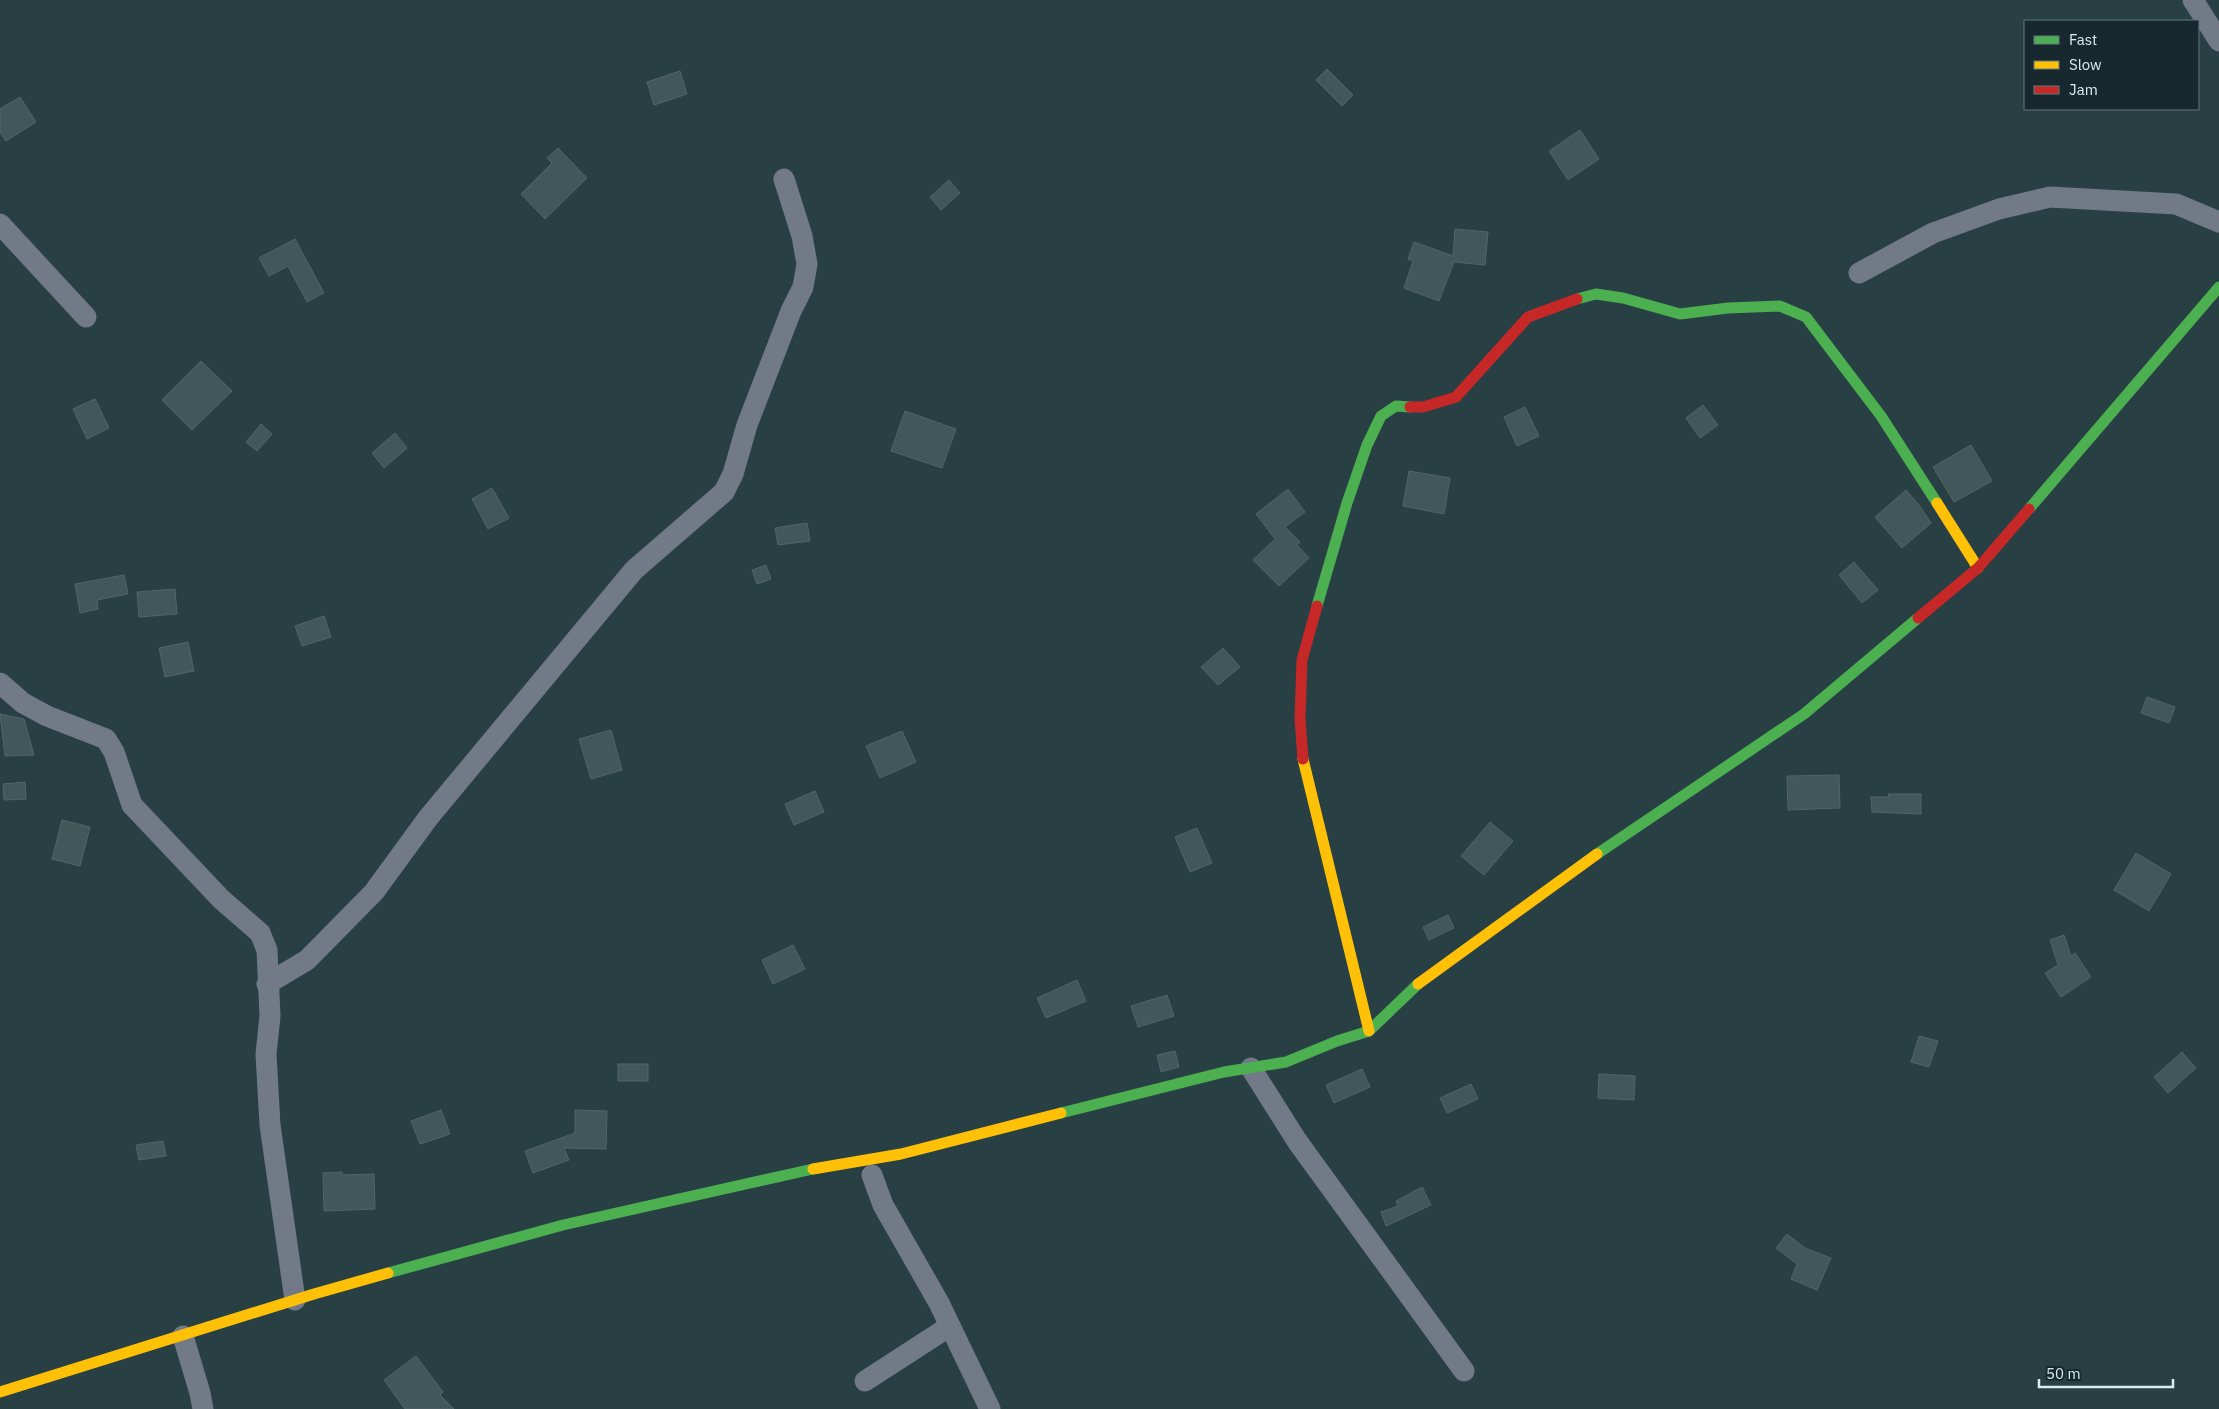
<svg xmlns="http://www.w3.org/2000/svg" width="2219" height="1409" viewBox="0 0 2219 1409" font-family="'IBM Plex Sans',sans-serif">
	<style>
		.building { fill: #425759; stroke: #526568 }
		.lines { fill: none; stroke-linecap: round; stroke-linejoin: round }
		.street { stroke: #737a87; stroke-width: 21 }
		.fast { stroke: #4caf50; stroke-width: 11 }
		.slow { stroke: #ffc107; stroke-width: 11 }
		.jam { stroke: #c62828; stroke-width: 11 }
	</style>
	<rect width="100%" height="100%" fill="#283f44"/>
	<g class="building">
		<polygon points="1327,69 1353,95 1342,106 1316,80"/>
		<polygon points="680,71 687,94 654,105 647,82"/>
		<polygon points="20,97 36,122 6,141 0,132 0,109"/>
		<polygon points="1580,130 1599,159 1568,180 1549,151"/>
		<polygon points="558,148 587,178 545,219 521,194 552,163 547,158"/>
		<polygon points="949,180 960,193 941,210 930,197"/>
		<polygon points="1455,229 1488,232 1485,265 1454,262 1439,301 1404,288 1413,261 1408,259 1414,242 1453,256"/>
		<polygon points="295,239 324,293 307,302 288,266 269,276 259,258"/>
		<polygon points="201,361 232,391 192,430 162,400"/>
		<polygon points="95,399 109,428 87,439 73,409"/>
		<polygon points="1703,405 1718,425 1700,438 1686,418"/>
		<polygon points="1525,407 1539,436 1517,446 1504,417"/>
		<polygon points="905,411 956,429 942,468 891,451"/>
		<polygon points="261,424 272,434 257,451 246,442"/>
		<polygon points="395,433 407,448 384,468 372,453"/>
		<polygon points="1971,445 1992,481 1954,502 1933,467"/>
		<polygon points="1409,471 1450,478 1444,514 1403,506"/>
		<polygon points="492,488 509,518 488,529 472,499"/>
		<polygon points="1288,489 1305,512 1285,527 1300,542 1297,545 1309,558 1279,586 1253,560 1275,539 1256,514"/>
		<polygon points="1906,490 1919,505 1931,523 1902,548 1875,517"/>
		<polygon points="807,523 810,541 778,545 775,528"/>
		<polygon points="1854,562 1878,590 1862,603 1839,575"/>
		<polygon points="766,565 771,579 757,584 752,570"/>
		<polygon points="124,575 128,594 97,600 98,609 80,613 75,584"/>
		<polygon points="175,589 177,614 139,617 137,592"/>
		<polygon points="324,616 331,637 302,646 295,626"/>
		<polygon points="188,642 194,671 165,677 159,648"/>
		<polygon points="1223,648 1240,667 1218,685 1201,667"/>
		<polygon points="2147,697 2175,707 2169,723 2141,713"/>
		<polygon points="0,714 24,719 34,755 5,756"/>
		<polygon points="611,730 622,770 591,779 579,739"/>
		<polygon points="902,731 916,762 880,778 866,746"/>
		<polygon points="1839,775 1840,808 1788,810 1787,776"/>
		<polygon points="25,782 26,799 4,800 3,784"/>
		<polygon points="815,791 824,812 794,825 785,804"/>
		<polygon points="1888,794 1921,794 1921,814 1872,812 1871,797 1889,797"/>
		<polygon points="62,820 90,827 80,866 52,859"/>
		<polygon points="1490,822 1513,841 1484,875 1461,856"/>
		<polygon points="1197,828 1212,863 1190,872 1175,837"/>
		<polygon points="2136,853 2171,874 2149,911 2114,890"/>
		<polygon points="1448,915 1454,928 1429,940 1423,927"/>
		<polygon points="2064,935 2071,956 2075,953 2091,977 2061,997 2045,973 2058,965 2050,940"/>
		<polygon points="793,945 805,969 773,984 762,960"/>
		<polygon points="1077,980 1086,1001 1046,1018 1037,998"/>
		<polygon points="1167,995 1174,1016 1138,1027 1131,1006"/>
		<polygon points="1919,1036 1938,1041 1929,1067 1911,1062"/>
		<polygon points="1175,1051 1179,1067 1161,1072 1157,1055"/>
		<polygon points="2182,1052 2196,1068 2168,1093 2154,1077"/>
		<rect x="618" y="1064" width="30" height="17"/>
		<polygon points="1362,1069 1370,1087 1334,1103 1326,1085"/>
		<polygon points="1599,1074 1635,1076 1634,1100 1598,1098"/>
		<polygon points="1471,1084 1478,1099 1447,1113 1440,1098"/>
		<polygon points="441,1110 450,1134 420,1144 411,1121"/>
		<polygon points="575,1110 607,1111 606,1149 564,1148 569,1160 533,1173 525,1151 575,1133"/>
		<polygon points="163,1141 166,1156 139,1160 136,1145"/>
		<polygon points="342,1172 342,1175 374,1174 375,1209 324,1211 323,1173"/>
		<polygon points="1422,1187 1431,1205 1386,1226 1381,1212 1398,1206 1396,1201"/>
		<polygon points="1787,1234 1805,1248 1831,1258 1817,1290 1791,1279 1797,1264 1776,1248"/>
		<polygon points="416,1356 443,1392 440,1395 454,1409 405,1409 384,1380"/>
	</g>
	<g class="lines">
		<g class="street">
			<polyline points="2193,0 2219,41"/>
			<polyline points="0,224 86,317"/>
			<polyline points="1859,273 1933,233 1999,209 2050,197 2176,204 2219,222"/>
			<polyline points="0,683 23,703 47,716 106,739 114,752 132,805 221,899 260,933 267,950 270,1016 266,1054 270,1125 295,1300"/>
			<polyline points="267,984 307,960 374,892 428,818 634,570 724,492 733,474 747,425 791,311 803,287 807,264 802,236 784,179"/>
			<polyline points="1251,1068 1297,1141 1464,1371"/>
			<polyline points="872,1175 883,1205 939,1303 990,1409"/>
			<polyline points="183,1336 200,1393 203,1409"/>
			<polyline points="865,1381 950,1326"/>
		</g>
		<g class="fast">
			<polyline points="1577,299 1596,294 1623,298 1680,314 1728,308 1780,306 1806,317 1881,416 1937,503"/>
			<polyline points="2029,509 2219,287"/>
			<polyline points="1317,606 1347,503 1367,445 1381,416 1396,406 1410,407"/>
			<polyline points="1597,854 1804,714 1918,618"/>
			<polyline points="1061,1113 1224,1072 1286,1062 1337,1041 1369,1031 1418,984"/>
			<polyline points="388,1273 563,1225 813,1169"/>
		</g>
		<g class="slow">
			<polyline points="1937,503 1978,568"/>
			<polyline points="1303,759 1369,1031"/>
			<polyline points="1418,984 1597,854"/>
			<polyline points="813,1169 901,1154 1061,1113"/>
			<polyline points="0,1392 314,1294 388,1273"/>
		</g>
		<g class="jam">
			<polyline points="1410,407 1423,407 1456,397 1528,317 1577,299"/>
			<polyline points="1918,618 1978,568 2029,509"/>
			<polyline points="1303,759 1300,719 1302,660 1317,606"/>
		</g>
	</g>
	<rect x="2024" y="20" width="175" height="90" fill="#17292e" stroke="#64787d"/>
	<rect x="2034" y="36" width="25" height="8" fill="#4caf50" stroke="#64787d"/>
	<text x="2069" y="45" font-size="15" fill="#d7eef4">Fast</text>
	<rect x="2034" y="61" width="25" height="8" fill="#ffc107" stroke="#64787d"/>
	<text x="2069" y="70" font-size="15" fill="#d7eef4">Slow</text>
	<rect x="2034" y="86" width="25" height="8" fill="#c62828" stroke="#64787d"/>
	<text x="2069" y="95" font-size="15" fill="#d7eef4">Jam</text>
	<path d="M2039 1379v8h134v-8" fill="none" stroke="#d7eef4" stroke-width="2.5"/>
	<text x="2046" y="1379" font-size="15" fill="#d7eef4" stroke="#17292e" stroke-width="4" paint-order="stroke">50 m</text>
</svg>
